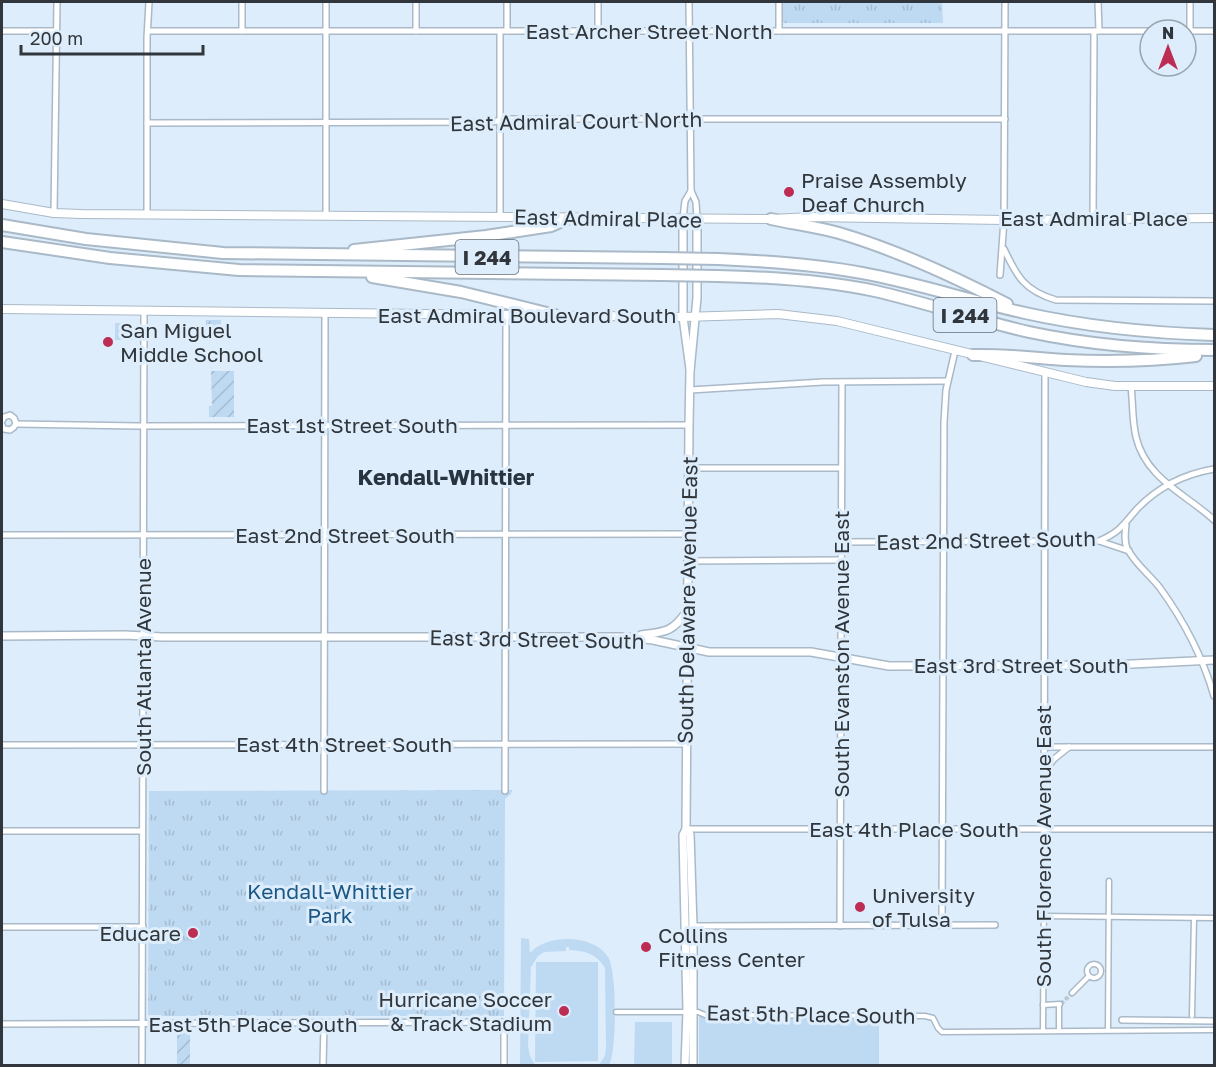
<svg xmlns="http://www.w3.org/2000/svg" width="1216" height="1067" viewBox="0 0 1216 1067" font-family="'Golos Text',sans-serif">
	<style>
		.grass { fill: #bed9f2 }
		.park { fill: url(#park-tufts) }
		.garden { fill: url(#garden-furrows) }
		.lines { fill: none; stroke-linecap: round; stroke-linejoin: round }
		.pedestrian-tunnel { stroke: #bac8d5; stroke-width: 4; stroke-dasharray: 4 2; stroke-linecap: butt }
		.pedestrian-casing { stroke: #aab9c7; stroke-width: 7 }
		.minor-casing { stroke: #aab9c7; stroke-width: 8 }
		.tertiary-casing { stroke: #aab9c7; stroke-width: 10 }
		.secondary-casing { stroke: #aab9c7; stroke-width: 10 }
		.motorway-casing { stroke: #aab9c7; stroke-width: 14 }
		.pedestrian { stroke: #fff; stroke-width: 4 }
		.minor { stroke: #fff; stroke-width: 5 }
		.tertiary { stroke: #fff; stroke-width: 7 }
		.secondary { stroke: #fff; stroke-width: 8 }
		.motorway { stroke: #fff; stroke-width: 10 }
		.motorway-bridge-casing { stroke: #aab9c7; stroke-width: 14; stroke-linecap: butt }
		.motorway-bridge { stroke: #fff; stroke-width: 10 }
		.poi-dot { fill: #bc2c53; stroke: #ddedfb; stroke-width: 2 }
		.labels { text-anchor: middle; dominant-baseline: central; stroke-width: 6; stroke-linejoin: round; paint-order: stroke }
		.shield { fill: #ddedfb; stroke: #646d75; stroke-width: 1.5 }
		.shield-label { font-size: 20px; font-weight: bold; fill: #30363b }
		.street-label { font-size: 21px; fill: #30363b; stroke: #ddedfb }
		.poi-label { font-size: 21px; fill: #30363b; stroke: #ddedfb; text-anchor: start }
		.park-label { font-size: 21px; fill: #1c5885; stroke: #ddedfb }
		.neighbourhood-label { font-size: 22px; font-weight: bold; fill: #28343f; stroke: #ddedfb }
	</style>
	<defs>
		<pattern id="park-tufts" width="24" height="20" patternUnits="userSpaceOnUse" patternTransform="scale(1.5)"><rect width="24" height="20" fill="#bed9f2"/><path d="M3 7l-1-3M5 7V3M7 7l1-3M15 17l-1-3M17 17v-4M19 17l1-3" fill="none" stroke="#a4bbd0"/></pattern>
		<pattern id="garden-furrows" width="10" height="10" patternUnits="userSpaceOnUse" patternTransform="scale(1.5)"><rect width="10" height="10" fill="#bed9f2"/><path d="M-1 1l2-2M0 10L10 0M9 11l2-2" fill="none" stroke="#a4bbd0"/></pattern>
	</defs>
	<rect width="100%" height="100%" fill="#ddedfb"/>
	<g class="grass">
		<rect x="115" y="323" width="18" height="17"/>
		<path d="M 521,938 L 529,939 L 530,953 C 539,943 554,939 567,939 C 582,939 600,944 608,957 C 617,970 617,1052 609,1065 L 599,1065 L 605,1056 L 606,1047 L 605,968 C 596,953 585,951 569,950 L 569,947 L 566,947 L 566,951 L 544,952 L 538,956 L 531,967 L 528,1046 L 530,1056 L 535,1065 L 520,1065 Z"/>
		<polygon points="536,962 598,962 598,1061 535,1062"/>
		<polygon points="699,1017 879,1018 879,1065 699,1065"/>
		<polygon points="635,1022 672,1022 672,1065 634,1065"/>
	</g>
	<g class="park">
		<polygon points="782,2 942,2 943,23 783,23"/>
		<polygon points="206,320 221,320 221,331 206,330"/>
		<polygon points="512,790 511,794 505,799 504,1016 148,1016 149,791"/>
	</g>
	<g class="garden">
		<polygon points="211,371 234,371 234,417 209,417 209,406 212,406"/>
		<rect x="177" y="1031" width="13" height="34"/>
	</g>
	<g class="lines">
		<polyline class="pedestrian-tunnel" points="1061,1004 1072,993"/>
		<g class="pedestrian-casing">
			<g id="pedestrian">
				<polyline points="1043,916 1214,918"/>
				<circle cx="1094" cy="971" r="7"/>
				<polyline points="1072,993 1089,976"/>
				<polyline points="1043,1005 1060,1004"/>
				<polyline points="616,1012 698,1012 705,1015 925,1016 933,1018 938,1028 942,1032 1214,1030"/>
				<polyline points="1192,1016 1194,918"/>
				<polyline points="1059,1030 1059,1005"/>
				<polyline points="1108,1030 1109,881"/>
				<polyline points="1043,1031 1044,898"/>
			</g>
		</g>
		<g class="minor-casing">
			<g id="minor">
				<polyline points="416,2 416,31"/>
				<polyline points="507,2 507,31"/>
				<polyline points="598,2 598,31"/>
				<polyline points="689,2 691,191 696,202 697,219"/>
				<polyline points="1098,2 1099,31"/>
				<polyline points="1190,2 1190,31"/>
				<polyline points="2,31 56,31"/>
				<polyline points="148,31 1150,31"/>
				<polyline points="242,31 242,2"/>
				<polyline points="779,31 779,2"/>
				<polyline points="1188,31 1214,31"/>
				<polyline points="147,123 492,122 507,119 1005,119"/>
				<polyline points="54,213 57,2"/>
				<polyline points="147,214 147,38 149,2"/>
				<polyline points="326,216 326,2"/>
				<polyline points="500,217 500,31"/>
				<polyline points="683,218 685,201 691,191"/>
				<polyline points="1093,219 1094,31"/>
				<path d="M 1004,249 C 1017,277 1025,291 1056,300 L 1214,301"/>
				<polyline points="1000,275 1004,220 1005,2"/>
				<path d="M 1131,386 C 1133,403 1132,420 1136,437 C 1146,479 1186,494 1214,520"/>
				<polyline points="690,390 823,382 947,381"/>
				<polyline points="2,421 4,417 10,415 14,418 16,423 14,427 10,430 4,429 2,425"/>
				<polyline points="16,424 138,426 689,425"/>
				<polyline points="688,468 841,468"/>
				<path d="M 1126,525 C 1125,533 1124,541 1127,548 C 1134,563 1150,575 1160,588 C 1184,621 1203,658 1214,696"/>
				<polyline points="2,535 688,534"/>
				<polyline points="1099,541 1129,551"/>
				<path d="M 842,542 L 1099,541 C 1120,532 1123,525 1137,509 C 1158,487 1185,474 1214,469"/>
				<polyline points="688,561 841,560"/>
				<polyline points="2,745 686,744"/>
				<polyline points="1043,747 1214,747"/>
				<polyline points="1043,773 1054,759 1069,747"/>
				<polyline points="324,791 325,313"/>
				<polyline points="505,791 506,315"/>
				<polyline points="686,829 1214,829"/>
				<polyline points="2,831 142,831"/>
				<polyline points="1044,898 1045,373"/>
				<polyline points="942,925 944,422 946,390 955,351"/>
				<polyline points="692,926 995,925"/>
				<polyline points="840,926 842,382"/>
				<polyline points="2,927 143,927"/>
				<polyline points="1122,1020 1214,1021"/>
				<polyline points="2,1024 504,1022 504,1066"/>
				<polyline points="142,1066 144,310"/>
				<polyline points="323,1066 324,1024"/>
			</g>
		</g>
		<g class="tertiary-casing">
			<g id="tertiary">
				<polyline points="683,218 683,317 690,369"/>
				<path d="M 641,635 C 665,632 673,632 687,611"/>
				<polyline points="2,636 125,635 162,637 627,637 653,640 709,652 811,652 889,666 1112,665 1214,660"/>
				<polyline points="686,829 690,834 693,926 693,1066"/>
				<polyline points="685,1066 687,1011 683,835 686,829 689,425 690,371 697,298 697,219"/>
			</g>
		</g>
		<g class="secondary-casing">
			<g id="secondary">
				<polyline points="2,204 54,213 81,214 771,219 812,217 1004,220 1214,218"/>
				<polyline points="2,309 683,317 778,314 837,321 1086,382 1115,386 1214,386"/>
			</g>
		</g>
		<g class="motorway-casing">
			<g id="motorway">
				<path d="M 771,219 C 794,224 817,227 839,233 C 897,250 953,276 1007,304"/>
				<polyline points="2,225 86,239 223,253 663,258"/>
				<polyline points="2,242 110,258 239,270 662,275"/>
				<polyline points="354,250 486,236 551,226 569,218"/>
				<path d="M 718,259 C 766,261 814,264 862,273 C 917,283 971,301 1025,313 C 1088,327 1150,333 1214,335"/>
				<path d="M 717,276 C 770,277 823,280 875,291 C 927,303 977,320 1029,332 C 1090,345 1152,350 1214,350"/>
				<polyline points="372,277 461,292 555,315"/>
				<path d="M 973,355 C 1004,354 1035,358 1066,360 C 1110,362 1153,361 1196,356"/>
			</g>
		</g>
		<use href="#pedestrian" class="pedestrian"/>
		<use href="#minor" class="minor"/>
		<use href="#tertiary" class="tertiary"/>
		<use href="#secondary" class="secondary"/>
		<use href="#motorway" class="motorway"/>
		<g class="motorway-bridge-casing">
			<g id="motorway-bridge">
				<polyline points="663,258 718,259"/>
				<polyline points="662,275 717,276"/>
			</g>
		</g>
		<use href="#motorway-bridge" class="motorway-bridge"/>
	</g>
	<g class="poi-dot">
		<circle cx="789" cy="192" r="6"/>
		<circle cx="108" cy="342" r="6"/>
		<circle cx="860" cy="907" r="6"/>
		<circle cx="193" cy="933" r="6"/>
		<circle cx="646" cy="947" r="6"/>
		<circle cx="564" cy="1011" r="6"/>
	</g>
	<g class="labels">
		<g class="shield">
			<rect x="455.5" y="240" width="63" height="34" rx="4.5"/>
			<rect x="933.5" y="298" width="63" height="34" rx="4.5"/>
		</g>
		<g class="shield-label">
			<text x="487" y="257">I 244</text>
			<text x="965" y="315">I 244</text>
		</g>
		<g class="street-label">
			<text x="649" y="31">East Archer Street North</text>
			<text transform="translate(576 121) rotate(-1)">East Admiral Court North</text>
			<text transform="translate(608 218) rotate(1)">East Admiral Place</text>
			<text x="1094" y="218">East Admiral Place</text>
			<text x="527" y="315">East Admiral Boulevard South</text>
			<text x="352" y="425">East 1st Street South</text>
			<text x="345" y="535">East 2nd Street South</text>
			<text transform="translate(986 540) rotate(-1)">East 2nd Street South</text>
			<text transform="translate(687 600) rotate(-89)">South Delaware Avenue East</text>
			<text transform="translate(537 639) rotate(1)">East 3rd Street South</text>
			<text transform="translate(841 654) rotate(-90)">South Evanston Avenue East</text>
			<text x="1021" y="665">East 3rd Street South</text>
			<text transform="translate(143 667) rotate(-90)">South Atlanta Avenue</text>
			<text x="344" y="744">East 4th Street South</text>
			<text x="914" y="829">East 4th Place South</text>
			<text transform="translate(1043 846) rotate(-90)">South Florence Avenue East</text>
			<text transform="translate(811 1014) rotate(1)">East 5th Place South</text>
			<text x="253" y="1024">East 5th Place South</text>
		</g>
		<g class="poi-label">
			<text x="801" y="180">Praise Assembly<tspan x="801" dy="24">Deaf Church</tspan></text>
			<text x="120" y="330">San Miguel<tspan x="120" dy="24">Middle School</tspan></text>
			<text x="872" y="895">University<tspan x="872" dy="24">of Tulsa</tspan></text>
			<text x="181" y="933" text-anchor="end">Educare</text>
			<text x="658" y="935">Collins<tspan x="658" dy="24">Fitness Center</tspan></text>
			<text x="552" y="999" text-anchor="end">Hurricane Soccer<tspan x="552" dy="24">&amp; Track Stadium</tspan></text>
		</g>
		<g class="park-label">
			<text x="330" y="891">Kendall-Whittier<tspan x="330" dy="24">Park</tspan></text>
		</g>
		<g class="neighbourhood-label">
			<text x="446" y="476">Kendall-Whittier</text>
		</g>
	</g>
	<rect width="1216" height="1067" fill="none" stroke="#30363b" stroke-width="6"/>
	<g transform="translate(1168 48)"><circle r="28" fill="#ddedfb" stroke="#98a4ae" stroke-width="1.5"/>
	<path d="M0-4.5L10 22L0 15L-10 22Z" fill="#bc2c53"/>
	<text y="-9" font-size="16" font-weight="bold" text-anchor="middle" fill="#30363b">N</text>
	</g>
	<path d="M21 45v9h182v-9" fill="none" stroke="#30363b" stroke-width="3"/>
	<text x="30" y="45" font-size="18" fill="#30363b" stroke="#ddedfb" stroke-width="4.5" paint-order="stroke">200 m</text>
</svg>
